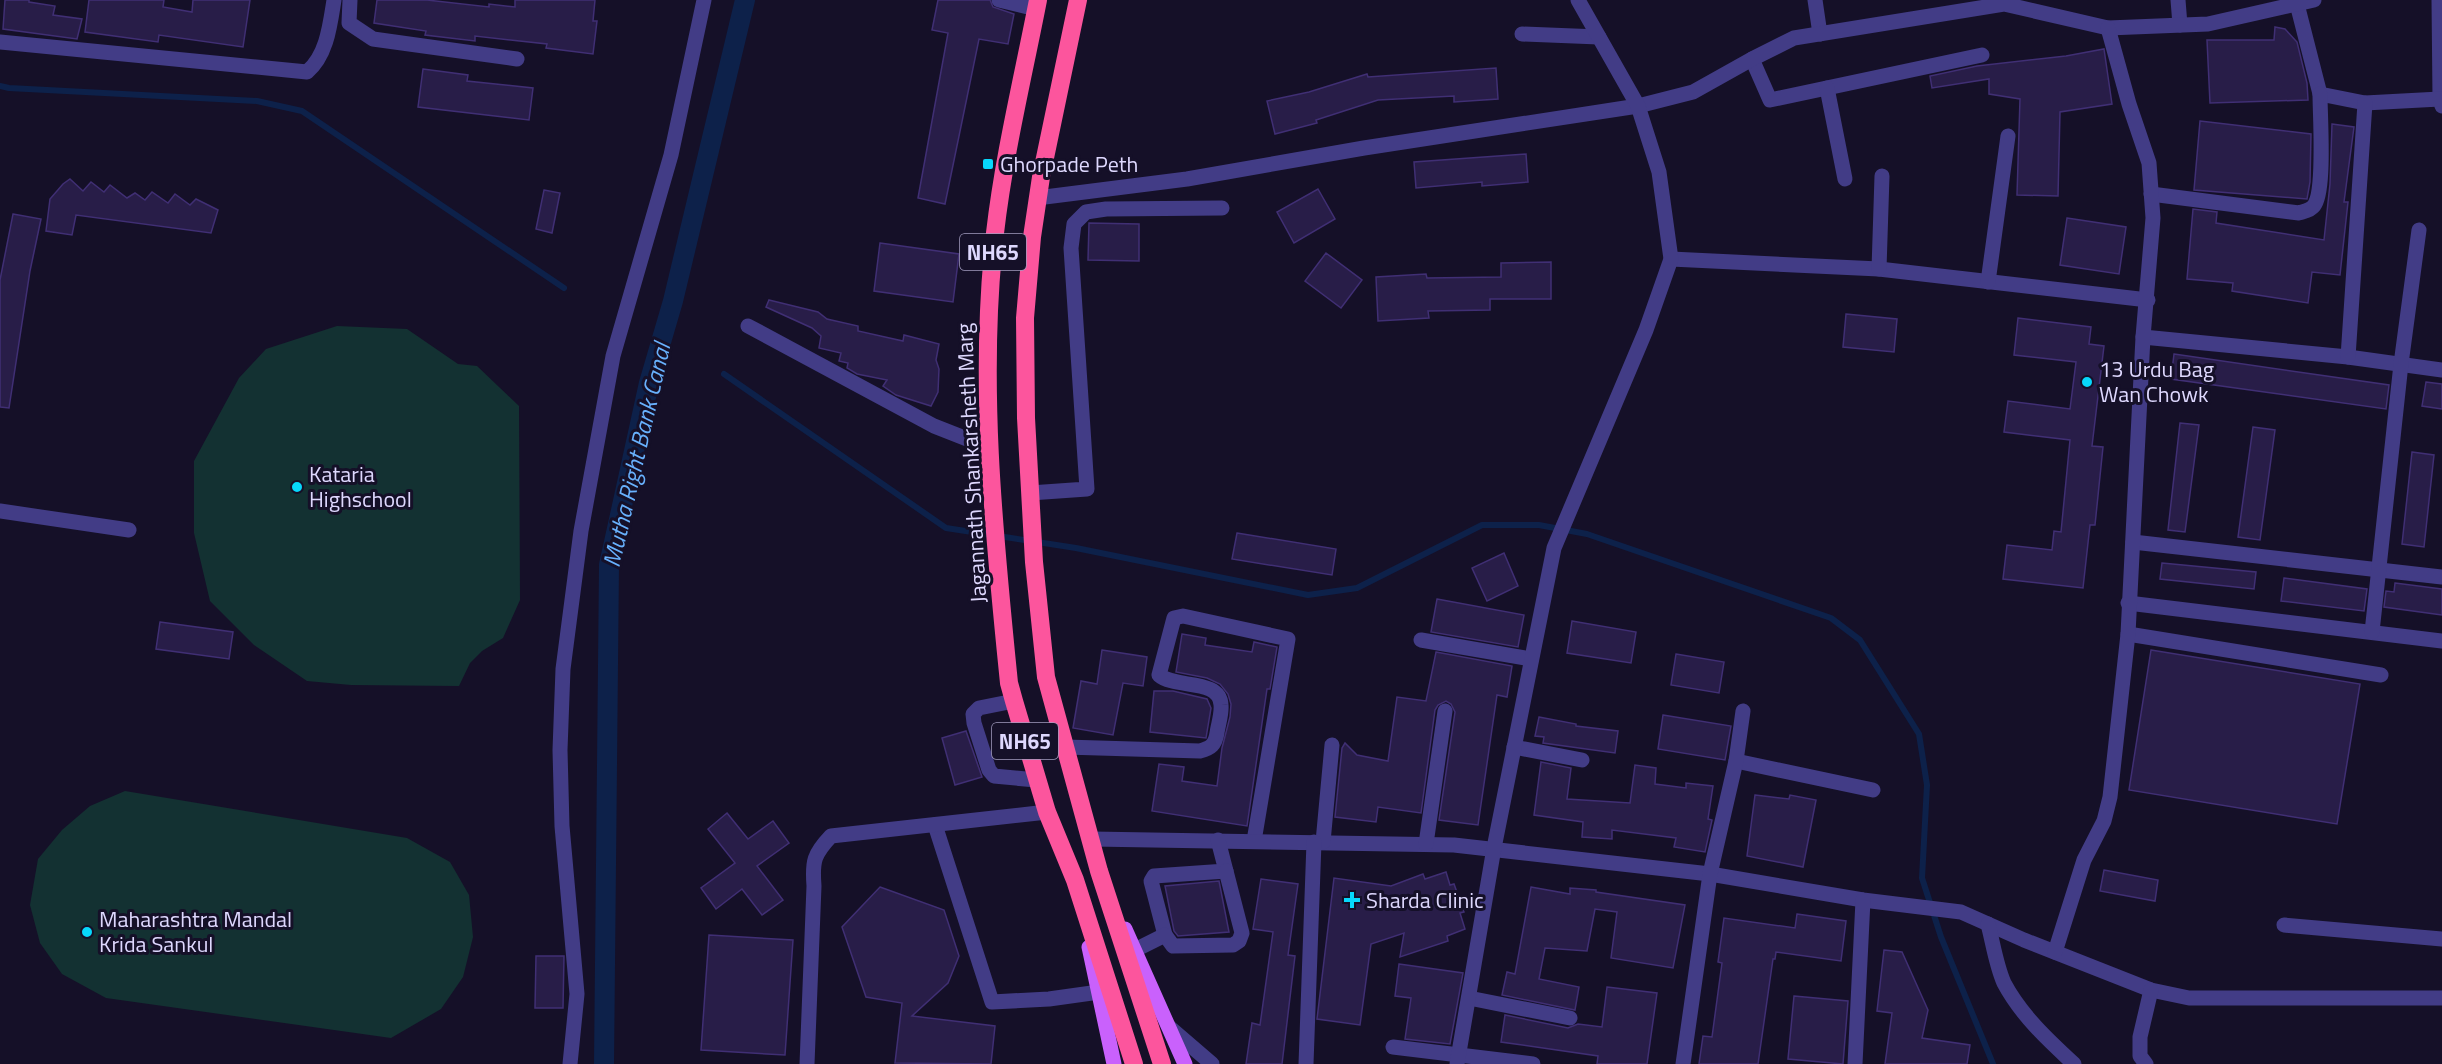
<svg xmlns="http://www.w3.org/2000/svg" width="2442" height="1064" viewBox="0 0 2442 1064" font-family="'Titillium Web',sans-serif">
	<style>
		.green { fill: #133132 }
		.lines { fill: none; stroke-linecap: round; stroke-linejoin: round }
		.stream { stroke: #0d214a; stroke-width: 6 }
		.canal { stroke: #0d214a; stroke-width: 20 }
		.building { fill: #281d48; stroke: #402f74; stroke-width: 1.5 }
		.minor { stroke: #423c86; stroke-width: 15 }
		.major { stroke: #c961fc; stroke-width: 15 }
		.highway { stroke: #fc559d; stroke-width: 18 }
		.poi-dot { fill: #07d7fb; stroke: #151028; stroke-width: 2 }
		.labels { text-anchor: middle; dominant-baseline: central; stroke-width: 6; stroke-linejoin: round; paint-order: stroke }
		.shield { fill: #151028; stroke: #a29cbe; stroke-width: 1.5 }
		.shield-label { font-size: 21px; font-weight: bold; fill: #ded8fe }
		.poi-label { font-size: 22px; fill: #ded8fe; stroke: #151028; text-anchor: start }
		.street-label { font-size: 22px; fill: #ded8fe; stroke: #151028 }
		.water-label { font-size: 24px; font-style: italic; fill: #68b1fd; stroke: #151028 }
	</style>
	<rect width="100%" height="100%" fill="#151028"/>
	<g class="green">
		<polygon points="337,326 407,329 458,364 477,366 519,406 520,600 503,638 482,651 470,663 459,686 351,685 307,681 254,645 210,601 194,533 194,461 239,378 266,349"/>
		<polygon points="125,791 407,838 450,862 469,895 473,937 463,977 441,1009 391,1038 106,998 62,974 40,943 30,905 38,859 62,830 90,806"/>
	</g>
	<g class="lines">
		<g class="stream">
			<polyline points="0,86 9,88 257,101 302,111 564,288"/>
			<polyline points="724,374 946,528 1076,548 1308,595 1357,588 1482,525 1539,525 1587,534 1831,618 1860,640 1919,734 1927,785 1922,878 1941,937 1993,1064"/>
		</g>
		<polyline class="canal" points="604,1064 609,565 649,383 673,301 745,0"/>
	</g>
	<g class="building">
		<polygon points="5,0 29,0 29,2 55,6 53,15 82,19 77,39 3,29"/>
		<polygon points="89,0 164,0 163,7 192,12 193,0 250,0 243,47 159,35 158,42 85,32"/>
		<polygon points="377,0 427,0 489,7 489,4 515,7 515,0 595,0 593,21 597,21 593,54 546,48 547,44 475,36 475,41 425,35 426,31 374,23"/>
		<polygon points="938,0 990,0 993,7 1014,14 1008,44 979,39 945,204 918,198 948,33 932,30"/>
		<polygon points="2275,27 2285,29 2297,42 2307,83 2308,100 2210,103 2207,40 2274,40"/>
		<polygon points="2104,49 2112,104 2060,112 2058,196 2017,195 2020,99 1989,94 1989,79 1932,88 1930,76 1977,66 2066,56"/>
		<polygon points="1496,68 1498,99 1454,102 1454,96 1378,100 1316,120 1317,123 1275,134 1267,101 1309,92 1367,74 1368,77"/>
		<polygon points="423,69 468,75 467,81 533,88 529,120 418,107"/>
		<polygon points="2200,121 2311,134 2310,182 2307,199 2194,190"/>
		<polygon points="2332,124 2354,127 2344,202 2348,202 2340,275 2312,272 2308,303 2232,291 2233,283 2187,279 2193,209 2217,212 2216,223 2324,240 2330,184"/>
		<polygon points="1526,154 1528,182 1482,186 1482,182 1416,188 1414,162"/>
		<polygon points="70,179 83,191 91,182 104,192 110,185 127,198 135,193 145,200 152,192 168,203 175,194 190,205 196,199 218,210 211,233 76,215 72,235 46,231 50,199 63,184"/>
		<polygon points="1318,189 1335,219 1294,243 1277,212"/>
		<polygon points="544,190 560,193 552,233 536,229"/>
		<polygon points="13,214 41,219 30,271 9,408 0,407 0,280"/>
		<polygon points="2067,218 2126,227 2119,274 2060,265"/>
		<polygon points="1089,223 1139,224 1139,261 1088,260"/>
		<polygon points="880,243 959,254 953,302 874,291"/>
		<polygon points="1326,253 1362,280 1341,308 1305,281"/>
		<polygon points="1551,262 1551,299 1490,299 1490,310 1428,311 1429,318 1378,321 1376,277 1426,274 1427,278 1501,277 1501,263"/>
		<polygon points="769,300 818,312 827,319 858,326 858,331 903,341 904,335 939,344 936,360 939,369 938,392 931,406 896,395 883,386 887,380 857,374 847,368 848,363 839,361 841,353 819,348 821,336 812,328 766,307"/>
		<polygon points="1846,314 1897,319 1894,352 1843,347"/>
		<polygon points="2018,318 2091,327 2089,344 2104,346 2092,446 2103,447 2095,525 2090,525 2083,588 2003,579 2007,545 2052,550 2054,531 2061,532 2070,440 2004,432 2008,401 2070,409 2076,362 2014,355"/>
		<polygon points="2174,354 2389,385 2386,409 2171,379"/>
		<polygon points="2426,382 2442,384 2442,409 2422,406"/>
		<polygon points="2180,423 2199,425 2185,532 2168,530"/>
		<polygon points="2253,427 2275,430 2260,540 2238,537"/>
		<polygon points="2412,452 2434,455 2424,547 2402,544"/>
		<polygon points="1237,533 1336,549 1332,575 1232,559"/>
		<polygon points="1504,553 1518,586 1487,601 1472,568"/>
		<polygon points="2162,563 2256,572 2254,589 2160,579"/>
		<polygon points="2284,578 2367,589 2364,611 2281,601"/>
		<polygon points="2395,583 2442,589 2442,615 2384,607 2386,591 2394,592"/>
		<polygon points="1437,599 1524,615 1518,647 1431,632"/>
		<polygon points="1572,621 1636,632 1631,663 1567,653"/>
		<polygon points="160,622 233,632 229,659 156,649"/>
		<polygon points="1182,634 1206,638 1205,645 1252,652 1254,642 1277,647 1270,689 1267,689 1247,826 1152,811 1159,764 1184,767 1182,781 1217,786 1222,748 1230,717 1231,704 1228,694 1220,684 1207,678 1176,672"/>
		<polygon points="1102,650 1147,657 1143,686 1123,683 1113,735 1073,728 1081,681 1097,684"/>
		<polygon points="2151,650 2360,684 2337,824 2129,790"/>
		<polygon points="1436,652 1512,666 1507,697 1497,695 1478,825 1439,820 1455,712 1451,704 1446,701 1438,705 1435,710 1421,813 1378,807 1376,822 1335,817 1342,748 1345,743 1357,755 1388,761 1397,697 1426,701"/>
		<polygon points="1676,654 1724,662 1719,693 1671,685"/>
		<polygon points="1154,691 1173,691 1207,699 1211,708 1206,738 1150,732"/>
		<polygon points="1663,715 1731,726 1725,760 1658,749"/>
		<polygon points="1539,717 1576,724 1576,726 1618,731 1615,753 1543,743 1544,737 1535,736"/>
		<polygon points="966,731 982,777 955,785 942,738"/>
		<polygon points="1541,762 1571,768 1567,799 1630,803 1635,765 1656,768 1655,784 1686,788 1686,783 1713,786 1708,819 1712,820 1705,852 1674,847 1676,838 1612,830 1612,839 1582,837 1583,822 1534,815"/>
		<polygon points="1755,795 1789,799 1790,795 1816,800 1803,867 1747,856"/>
		<polygon points="727,813 748,839 773,821 789,843 757,866 783,900 762,915 742,889 716,909 701,888 735,863 708,829"/>
		<polygon points="2104,870 2158,880 2155,901 2100,891"/>
		<polygon points="1446,872 1450,885 1454,884 1464,912 1460,913 1465,929 1447,936 1448,941 1400,957 1404,933 1371,944 1360,1025 1317,1019 1334,878 1391,886 1423,874 1425,879"/>
		<polygon points="1261,879 1298,884 1288,955 1295,956 1282,1064 1246,1064 1252,1023 1260,1025 1273,932 1253,929"/>
		<polygon points="1219,881 1229,932 1178,936 1174,931 1165,886"/>
		<polygon points="880,887 944,910 959,956 948,983 912,1016 995,1026 991,1064 895,1063 902,1003 866,997 842,927"/>
		<polygon points="1531,887 1570,894 1570,888 1596,890 1596,892 1685,905 1673,968 1611,958 1617,912 1595,909 1587,951 1545,948 1539,979 1579,987 1575,1010 1502,995 1507,972 1515,974"/>
		<polygon points="1797,914 1846,921 1841,961 1776,952 1775,959 1773,959 1758,1064 1699,1064 1703,1036 1712,1037 1722,963 1718,962 1724,918 1795,928"/>
		<polygon points="709,935 793,940 785,1055 701,1050"/>
		<polygon points="1884,950 1902,952 1928,1010 1922,1038 1970,1045 1967,1064 1885,1064 1892,1013 1877,1011"/>
		<polygon points="536,956 564,956 563,1008 535,1008"/>
		<polygon points="1399,964 1463,973 1450,1044 1405,1039 1411,998 1395,996"/>
		<polygon points="1607,987 1657,993 1647,1064 1597,1064 1598,1056 1501,1042 1505,1015 1568,1028 1578,1024 1602,1027"/>
		<polygon points="1794,996 1848,1001 1843,1064 1788,1059"/>
	</g>
	<g class="lines">
		<g class="minor">
			<polyline points="350,0 349,23 373,39 517,59"/>
			<polyline points="999,0 1036,9"/>
			<polyline points="1815,0 1820,34"/>
			<polyline points="2178,0 2180,25"/>
			<polyline points="2439,0 2440,99 2442,106"/>
			<polyline points="2297,4 2320,94 2365,103 2440,99"/>
			<polyline points="1522,34 1599,37"/>
			<path d="M 0,42 L 307,72 C 327,55 330,25 334,0"/>
			<polyline points="1752,59 1770,100 1982,55"/>
			<polyline points="1827,88 1845,179"/>
			<path d="M 2151,194 L 2299,213 C 2305,211 2312,210 2315,204 C 2325,187 2320,117 2320,94"/>
			<polyline points="1037,198 1187,179 1364,148 1638,106 1693,92 1752,59 1794,38 2004,4 2108,28 2208,24 2314,0"/>
			<polyline points="1671,259 1879,269 2148,300"/>
			<polyline points="1879,269 1882,176"/>
			<polyline points="1988,282 2008,136"/>
			<polyline points="748,326 934,426 990,448"/>
			<polyline points="2143,337 2348,357 2442,370"/>
			<polyline points="2348,357 2365,103"/>
			<polyline points="1030,493 1087,489 1071,248 1074,224 1086,212 1106,209 1222,208"/>
			<polyline points="0,511 129,530"/>
			<polyline points="2133,542 2442,577"/>
			<polyline points="2128,603 2442,641"/>
			<polyline points="2372,632 2401,364 2419,230"/>
			<polyline points="2128,634 2381,675"/>
			<polyline points="1421,640 1531,659"/>
			<polyline points="1014,701 979,708 973,714 974,723 989,770 994,776 1036,780"/>
			<path d="M 1065,747 L 1200,751 C 1211,748 1215,745 1217,733 C 1218,725 1222,714 1221,705 C 1220,678 1175,689 1159,675 L 1174,618 L 1183,616 L 1288,639 L 1254,841"/>
			<polyline points="1514,747 1582,760"/>
			<polyline points="1736,761 1873,790"/>
			<polyline points="935,825 992,1002 1049,999 1099,992"/>
			<polyline points="1092,839 1454,845 1710,874 1863,900 1961,912 2024,940 2151,990 2189,998 2442,998"/>
			<polyline points="1323,842 1332,745"/>
			<polyline points="1426,844 1445,711"/>
			<path d="M 1988,924 C 1993,943 1996,965 2004,983 C 2021,1015 2048,1040 2074,1064"/>
			<polyline points="2284,925 2442,939"/>
			<polyline points="1165,935 1151,881 1154,876 1226,871 1218,840"/>
			<polyline points="1135,950 1165,935 1173,946 1233,945 1239,941 1242,933 1226,871"/>
			<polyline points="2055,952 2084,860 2104,821 2110,797 2128,634 2143,337 2153,218 2149,163 2129,104 2108,28"/>
			<polyline points="1469,998 1570,1018"/>
			<polyline points="1169,1027 1212,1064"/>
			<polyline points="1393,1047 1533,1064"/>
			<polyline points="570,1064 577,994 562,826 560,750 563,669 581,531 613,356 671,155 704,0"/>
			<path d="M 807,1064 L 814,886 C 812,861 814,854 831,836 L 1047,812"/>
			<polyline points="1306,1064 1314,842"/>
			<polyline points="1457,1064 1494,848 1554,548 1646,330 1671,259 1659,172 1638,106 1578,0"/>
			<polyline points="1683,1064 1710,874 1736,761 1743,711"/>
			<polyline points="1855,1064 1863,900"/>
			<polyline points="2146,1064 2140,1056 2140,1037 2151,990"/>
		</g>
		<g class="major">
			<polyline points="1125,929 1185,1064"/>
			<polyline points="1089,947 1114,1064"/>
		</g>
		<g class="highway">
			<path d="M 1038,0 C 1023,77 1004,155 995,233 C 978,382 994,534 1009,683 L 1014,701 L 1047,812 L 1075,880 L 1134,1064"/>
			<polyline points="1078,0 1041,177 1032,237 1025,318 1026,418 1034,562 1046,677 1099,871 1162,1064"/>
		</g>
	</g>
	<g class="poi-dot">
		<rect x="982" y="158" width="12" height="12" rx="3"/>
		<circle cx="2087" cy="382" r="6"/>
		<circle cx="297" cy="487" r="6"/>
		<path d="M1349 891h6v6h6v6h-6v6h-6v-6h-6v-6h6z"/>
		<circle cx="87" cy="932" r="6"/>
	</g>
	<g class="labels">
		<g class="shield">
			<rect x="960" y="234" width="66" height="36" rx="4.5"/>
			<rect x="992" y="723" width="66" height="36" rx="4.5"/>
		</g>
		<g class="shield-label">
			<text x="993" y="252">NH65</text>
			<text x="1025" y="741">NH65</text>
		</g>
		<g class="poi-label">
			<text x="1000" y="164">Ghorpade Peth</text>
			<text x="2099" y="369">13 Urdu Bag<tspan x="2099" dy="25">Wan Chowk</tspan></text>
			<text x="309" y="474">Kataria<tspan x="309" dy="25">Highschool</tspan></text>
			<text x="1366" y="900">Sharda Clinic</text>
			<text x="99" y="919">Maharashtra Mandal<tspan x="99" dy="25">Krida Sankul</tspan></text>
		</g>
		<g class="street-label">
			<text transform="translate(971 463) rotate(-93)">Jagannath Shankarsheth Marg</text>
		</g>
		<g class="water-label">
			<text transform="translate(636 455) rotate(-77)">Mutha Right Bank Canal</text>
		</g>
	</g>
</svg>
